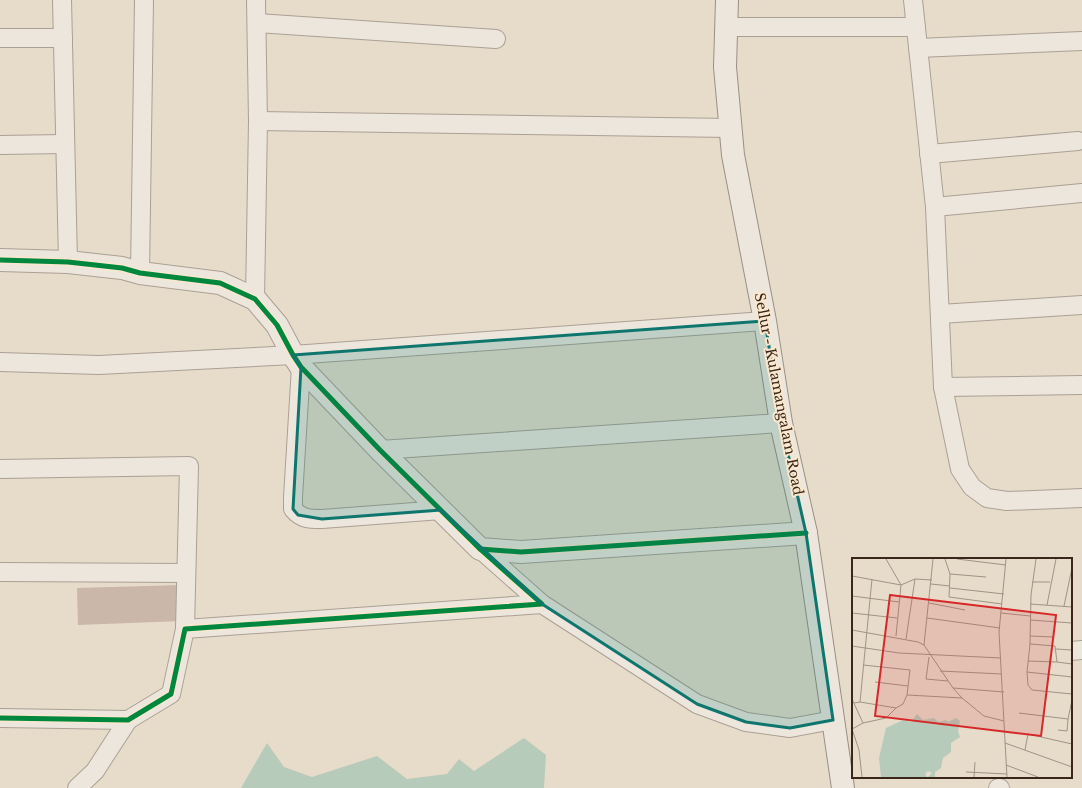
<svg xmlns="http://www.w3.org/2000/svg" width="1082" height="788" viewBox="0 0 1082 788" font-family="'Libre Baskerville',serif">
	<style>
		.water { fill: #b7cbbb }
		.building { fill: #cbb7aa }
		.lines { fill: none; stroke-linecap: round; stroke-linejoin: round }
		.minor-casing { stroke: #aba094; stroke-width: 20 }
		.tertiary-casing { stroke: #aba094; stroke-width: 24 }
		.secondary-casing { stroke: #9b8f84; stroke-width: 24 }
		.minor { stroke: #ede6dd; stroke-width: 18 }
		.tertiary { stroke: #ede6dd; stroke-width: 22 }
		.secondary { stroke: #ede6dd; stroke-width: 22 }
		.cycleway-casing { stroke: #f9e7ce; stroke-width: 8 }
		.cycleway { stroke: #00873e; stroke-width: 5 }
		.marked { fill: #0f766e; fill-opacity: 0.2; stroke: #0f766e; stroke-width: 3; stroke-linejoin: round }
		.labels { text-anchor: middle; dominant-baseline: central; stroke-width: 4; stroke-linejoin: round; paint-order: stroke }
		.street-label { font-size: 14px; fill: #3a261b; stroke: #f9e7ce }
		.inset-road { fill: none; stroke: #a29384; stroke-width: 1 }
		.view { fill: #d62828; fill-opacity: 0.15; stroke: #d62828; stroke-width: 2 }
		.inset-edge { fill: none; stroke: #3a261b; stroke-width: 2 }
	</style>
	<rect width="100%" height="100%" fill="#e7dbca"/>
	<polygon class="water" points="524,738 546,755 544,788 241,788 267,743 284,767 312,777 377,756 407,779 447,774 459,759 474,771"/>
	<polygon class="building" points="180,585 181,621 78,625 77,588"/>
	<g class="lines">
		<g class="minor-casing">
			<g id="minor">
				<polyline points="62,0 68,262"/>
				<polyline points="913,0 935,207 1082,193"/>
				<polyline points="257,23 496,39"/>
				<polyline points="726,27 916,27"/>
				<polyline points="0,38 63,38"/>
				<polyline points="918,48 1082,41"/>
				<polyline points="258,121 730,128"/>
				<polyline points="0,145 65,144"/>
				<polyline points="929,154 1078,141"/>
				<polyline points="935,207 943,387 1082,385"/>
				<polyline points="140,273 144,0"/>
				<polyline points="255,299 258,121 256,0"/>
				<polyline points="940,314 1082,305"/>
				<polyline points="0,362 99,365 293,355 765,321"/>
				<path d="M 301,367 L 293,497 L 293,509 C 301,519 309,519 322,519 L 441,510"/>
				<polyline points="943,387 960,469 972,487 987,498 1007,501 1082,498"/>
				<polyline points="380,450 781,423"/>
				<polyline points="0,469 189,466 185,629"/>
				<polyline points="0,572 186,573"/>
				<polyline points="542,604 697,704 746,722 790,728 833,720"/>
				<polyline points="1071,651 1082,650"/>
				<polyline points="0,718 128,720 171,694 185,629 542,604 480,549"/>
				<polyline points="77,788 95,771 128,720"/>
				<polyline points="998,788 1000,788"/>
			</g>
		</g>
		<g class="tertiary-casing">
			<polyline id="tertiary" points="0,260 68,262 122,268 140,273 220,283 255,299 277,325 293,355 301,367 380,450 480,549 521,552 806,533"/>
		</g>
		<g class="secondary-casing">
			<polyline id="secondary" points="727,0 725,67 733,155 765,321 781,423 806,533 843,788"/>
		</g>
		<use href="#minor" class="minor"/>
		<use href="#tertiary" class="tertiary"/>
		<use href="#secondary" class="secondary"/>
		<g class="cycleway-casing">
			<g id="cycleway">
				<polyline points="0,260 68,262 122,268 140,273 220,283 255,299 277,325 293,355 301,367 380,450 480,549 521,552 806,533"/>
				<polyline points="0,718 128,720 171,694 185,629 542,604 480,549"/>
			</g>
		</g>
		<use href="#cycleway" class="cycleway"/>
	</g>
	<path class="marked" d="M 765,321 L 781,423 L 806,533 L 833,720 L 790,728 L 746,722 L 697,704 L 542,604 L 441,510 L 322,519 L 298,515 L 293,509 L 301,367 L 293,355 Z"/>
	<g class="labels">
		<g class="street-label">
			<text transform="translate(779 394) rotate(79)">Sellur - Kulamangalam Road</text>
		</g>
	</g>
	<g transform="translate(852 558)">
		<rect width="220" height="220" fill="#e7dbca"/>
		<path d="M 65,156 L 71,162 L 82,160 L 86,164 L 94,162 L 96,164 L 104,160 L 108,163 L 106,173 L 108,179 L 99,185 L 99,194 L 91,200 L 89,210 L 83,214 L 83,219 L 76,219 L 80,215 L 76,213 L 73,216 L 75,219 L 29,219 L 27,200 L 34,170 L 51,162 L 59,164 Z" fill="#b7cbbb"/>
		<path class="inset-road" d="M 34,1 L 49,27 L 44,78M 93,1 L 98,16 L 97,39 L 150,46M 105,1 L 154,7M 154,1 L 147,74 L 155,219M 184,1 L 179,37 L 178,86 L 203,88 L 205,104 L 220,106M 98,16 L 134,19M 0,18 L 49,27 L 63,21 L 54,81M 63,21 L 80,22M 180,24 L 198,24M 79,26 L 98,28M 98,30 L 152,36M 0,38 L 47,44M 77,45 L 113,52M 178,46 L 220,49M 195,47 L 204,1M 212,48 L 220,10M 0,55 L 45,60M 149,55 L 178,58M 75,60 L 148,70M 178,62 L 220,65M 0,72 L 66,84 L 72,87 L 101,130 L 152,134M 178,78 L 201,79M 178,86 L 175,114 L 220,119M 72,87 L 81,1M 0,88 L 47,95 L 149,100M 204,91 L 220,92M 77,99 L 74,121 L 96,123M 176,103 L 205,104M 11,107 L 58,112 L 55,137M 88,113 L 150,116M 175,114 L 176,127 L 180,132 L 220,136M 23,124 L 56,128M 110,140 L 132,158 L 152,163M 0,141 L 11,165 L 0,171M 8,144 L 44,150 L 51,146 L 55,137 L 110,140 L 101,130M 2,145 L 8,144 L 20,21M 167,155 L 216,161 L 220,142M 11,165 L 34,160 L 44,150M 0,171 L 7,192 L 10,219M 206,172 L 215,173 L 216,161M 153,185 L 220,209M 173,192 L 176,176 L 220,186M 154,207 L 186,219M 114,214 L 155,216M 122,219 L 123,204"/>
		<path class="view" d="M 38,37 L 204,57 L 189,178 L 23,158 Z"/>
		<rect width="220" height="220" class="inset-edge"/>
	</g>
</svg>
